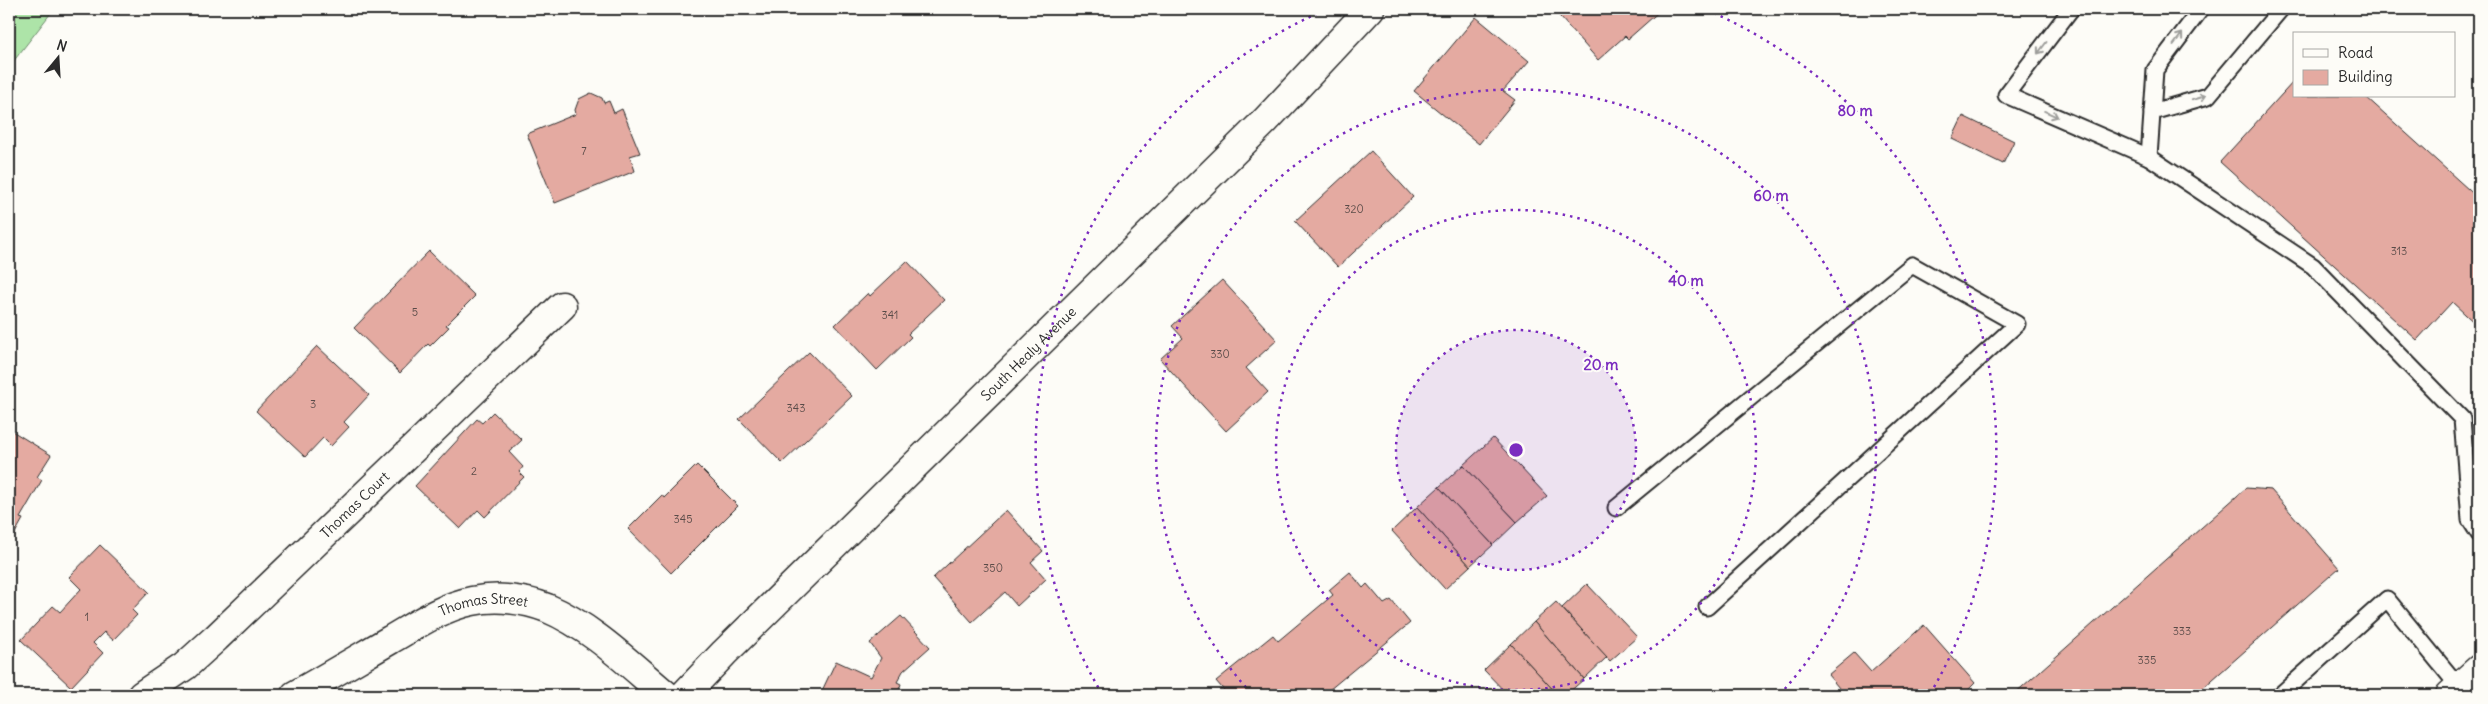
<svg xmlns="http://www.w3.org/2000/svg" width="2488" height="704" viewBox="0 0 2488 704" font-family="Delius,sans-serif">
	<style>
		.green { fill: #ade4a8; stroke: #6c886a }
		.building { fill: #e4aaa1; stroke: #2b2b2b }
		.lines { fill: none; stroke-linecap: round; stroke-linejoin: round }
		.service-casing { stroke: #2b2b2b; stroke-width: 19 }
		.minor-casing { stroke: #2b2b2b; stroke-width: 31 }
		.primary-casing { stroke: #2b2b2b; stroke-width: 31 }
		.service { stroke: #fdfcf7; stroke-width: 15 }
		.minor { stroke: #fdfcf7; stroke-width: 28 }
		.primary { stroke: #fdfcf7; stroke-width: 28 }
		.oneway { stroke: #9e9e9b }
		.ring { fill: none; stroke: #7b2cbf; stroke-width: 2.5; stroke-dasharray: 2.5 5 }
		.labels { text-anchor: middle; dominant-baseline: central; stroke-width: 4; stroke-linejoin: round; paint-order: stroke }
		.number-label { font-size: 11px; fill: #594b48 }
		.street-label { font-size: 14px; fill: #2b2b2b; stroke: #fdfcf7 }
		.centre { fill: #7b2cbf; stroke: #fdfcf7; stroke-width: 2.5 }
		.ring-label { font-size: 15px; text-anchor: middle; font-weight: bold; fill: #7b2cbf; stroke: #fdfcf7; stroke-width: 4; stroke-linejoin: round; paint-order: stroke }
	</style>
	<rect width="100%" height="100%" fill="#fdfcf7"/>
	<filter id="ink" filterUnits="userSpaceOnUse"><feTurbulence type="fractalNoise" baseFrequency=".02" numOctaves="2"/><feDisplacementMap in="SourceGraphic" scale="10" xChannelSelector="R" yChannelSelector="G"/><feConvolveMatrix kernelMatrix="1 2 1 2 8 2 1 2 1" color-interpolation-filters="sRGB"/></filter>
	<g filter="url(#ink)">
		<polygon class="green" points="9,9 54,9 9,67"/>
		<g class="building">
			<polygon points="1553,9 1662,9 1628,39 1625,36 1598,60"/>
			<polygon points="1476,17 1529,61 1503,91 1515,100 1479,144 1414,91"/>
			<polygon points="2294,81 2294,96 2365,96 2479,199 2479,327 2452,302 2417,340 2220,162"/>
			<polygon points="591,93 602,98 604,103 609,101 614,113 622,109 640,153 630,156 635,171 555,203 527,134 576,114 575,110 579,99"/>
			<polygon points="1963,116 2014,141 2003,164 1952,139"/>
			<polygon points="1371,151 1413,197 1338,267 1295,221"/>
			<polygon points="429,251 475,296 446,325 449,327 430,346 428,344 400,373 354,328"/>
			<polygon points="907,261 944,300 908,334 911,337 877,370 835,325 868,293 870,296"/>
			<polygon points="1222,280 1277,340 1246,368 1268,392 1226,431 1160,359 1183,338 1172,326"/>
			<polygon points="317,346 369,395 344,422 349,427 331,446 323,438 305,457 256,411"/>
			<polygon points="809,352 852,396 782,463 739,419"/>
			<polygon points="493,412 522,440 509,452 523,467 519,472 524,477 485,517 478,510 460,529 415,486 477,419 482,423"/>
			<polygon points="9,429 51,455 37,477 42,480 20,518 23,519 9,544"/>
			<polygon points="1493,438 1547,496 1517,522 1463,465"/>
			<polygon points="697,465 738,506 671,573 628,529 662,495 664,498"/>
			<polygon points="1463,465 1517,522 1493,545 1439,487"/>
			<polygon points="1439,487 1493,545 1470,566 1417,507"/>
			<polygon points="2246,488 2271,490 2339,568 2195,695 2013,695"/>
			<polygon points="1417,507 1470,566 1445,589 1392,531"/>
			<polygon points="1006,510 1043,551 1031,562 1046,579 1017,606 1005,592 972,622 933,578"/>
			<polygon points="100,545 149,592 132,610 137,615 113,640 104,632 93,643 103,653 71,687 21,640 53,606 60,612 81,589 69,577"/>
			<polygon points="1350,572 1363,588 1367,584 1384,604 1391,600 1410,623 1323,695 1228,695 1216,681 1273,635 1278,641 1333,595 1329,590"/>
			<polygon points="1587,584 1637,637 1610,661 1562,608"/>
			<polygon points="1556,602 1607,657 1584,679 1534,622"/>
			<polygon points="901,616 930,647 903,671 897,682 901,684 897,695 820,695 836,661 871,677 881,658 870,643"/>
			<polygon points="1534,622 1584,679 1566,695 1558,695 1511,644"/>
			<polygon points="1924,625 1975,683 1963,695 1845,695 1828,675 1854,653 1871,672"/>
			<polygon points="1511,644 1558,695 1508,695 1484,670"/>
		</g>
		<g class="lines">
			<g class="service-casing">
				<g id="service">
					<polyline points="2071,9 2006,95 2149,157 2313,266 2462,419 2470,520 2479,534"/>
					<polyline points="2152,112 2208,96 2281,9"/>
					<polyline points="2149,157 2155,70 2201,9"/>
					<polyline points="1616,508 1912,265 2017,324 1707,607"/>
					<polyline points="2280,695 2387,599 2459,687"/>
				</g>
			</g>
			<g class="minor-casing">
				<g id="minor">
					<path id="s1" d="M 142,695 L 185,666 L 216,638 L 562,306"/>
					<path id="s2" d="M 295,695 C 327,677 359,658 390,640 C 416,625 442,607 472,601 C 496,596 524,599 547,608 C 592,627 629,664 666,695"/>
					<path id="s3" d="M 684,695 L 724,653 L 1266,120 L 1370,9"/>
				</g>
			</g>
			<g class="primary-casing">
				<polyline id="primary" points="2450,695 2479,669"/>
			</g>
			<use href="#service" class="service"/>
			<use href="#minor" class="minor"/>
			<use href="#primary" class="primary"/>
		</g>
		<defs><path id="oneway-shaft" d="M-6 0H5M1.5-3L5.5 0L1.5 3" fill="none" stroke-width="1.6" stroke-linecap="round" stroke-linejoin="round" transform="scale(1.25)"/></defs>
		<g class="oneway">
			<use href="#oneway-shaft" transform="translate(2178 39) rotate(-53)"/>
			<use href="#oneway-shaft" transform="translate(2042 48) rotate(127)"/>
			<use href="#oneway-shaft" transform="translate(2199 98) rotate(-17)"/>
			<use href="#oneway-shaft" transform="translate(2051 114) rotate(24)"/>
		</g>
	</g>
	<circle cx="1516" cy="450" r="120" fill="#7b2cbf" fill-opacity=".12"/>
	<g class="ring">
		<circle cx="1516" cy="450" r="120"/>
		<circle cx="1516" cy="450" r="240"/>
		<path d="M1251 693A360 360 0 1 1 1781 693"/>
		<path d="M1102 694A480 480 0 0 1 1325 10M1707 10A480 480 0 0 1 1930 694"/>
	</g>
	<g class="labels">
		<g class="number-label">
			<text x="584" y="151">7</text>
			<text x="1354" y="209">320</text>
			<text x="2399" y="251">313</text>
			<text x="415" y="312">5</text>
			<text x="890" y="315">341</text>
			<text x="1220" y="354">330</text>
			<text x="313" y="404">3</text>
			<text x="796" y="408">343</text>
			<text x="474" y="471">2</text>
			<text x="683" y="519">345</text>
			<text x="993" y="568">350</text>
			<text x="87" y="617">1</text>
			<text x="2182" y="631">333</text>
			<text x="2147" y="660">335</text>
		</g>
		<g class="street-label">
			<text stroke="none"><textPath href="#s3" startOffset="485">South Healy Avenue</textPath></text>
			<text stroke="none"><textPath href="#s1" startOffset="286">Thomas Court</textPath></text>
			<text stroke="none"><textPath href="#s2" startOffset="212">Thomas Street</textPath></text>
		</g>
	</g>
	<circle cx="1516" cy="450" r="8" class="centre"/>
	<g class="ring-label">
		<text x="1855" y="116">80 m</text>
		<text x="1771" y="201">60 m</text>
		<text x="1686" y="286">40 m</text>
		<text x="1601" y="370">20 m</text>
	</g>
	<rect width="2488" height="704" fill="none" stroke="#fdfcf7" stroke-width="30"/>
	<rect x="15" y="15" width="2458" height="674" fill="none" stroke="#2b2b2b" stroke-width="2" filter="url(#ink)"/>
	<rect x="2293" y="32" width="162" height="65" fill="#fdfcf7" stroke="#a9a8a5"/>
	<rect x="2303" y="49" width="25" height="8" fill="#fdfcf7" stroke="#a9a8a5"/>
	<text x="2338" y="58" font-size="15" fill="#2b2b2b">Road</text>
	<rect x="2303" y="70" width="25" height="15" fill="#e4aaa1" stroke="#a9a8a5"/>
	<text x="2338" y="82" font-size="15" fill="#2b2b2b">Building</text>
	<g transform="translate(58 58) rotate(18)" stroke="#fdfcf7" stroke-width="4" paint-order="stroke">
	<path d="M0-4L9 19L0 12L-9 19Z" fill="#2b2b2b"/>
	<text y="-8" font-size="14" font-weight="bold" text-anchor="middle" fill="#2b2b2b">N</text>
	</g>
</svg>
